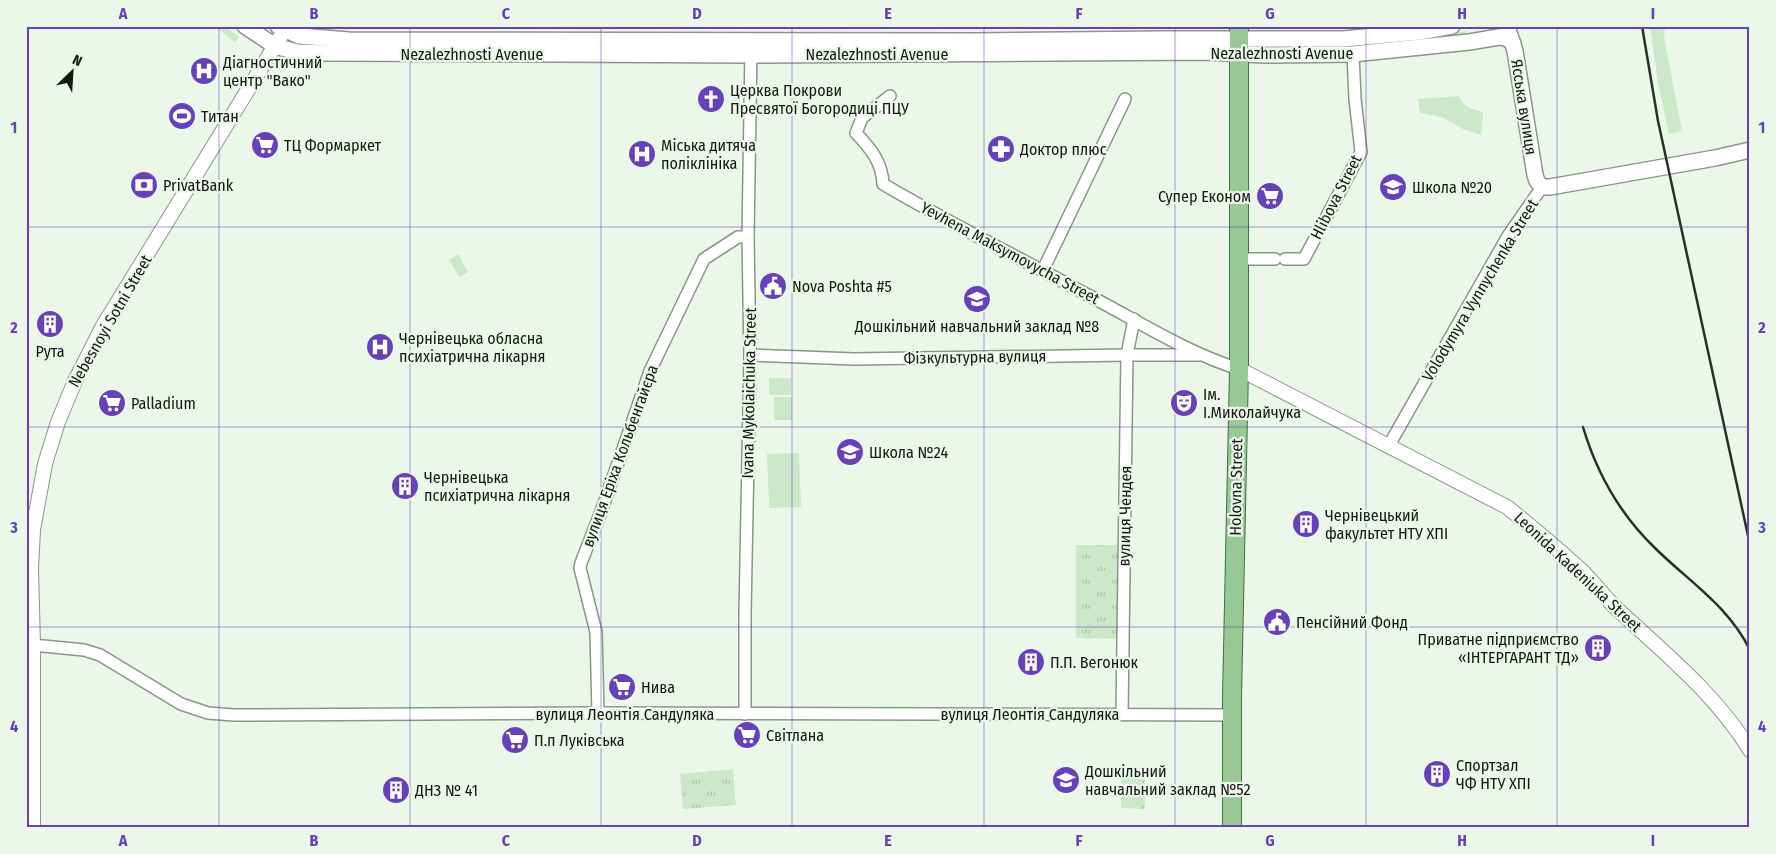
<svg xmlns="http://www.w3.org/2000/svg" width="1776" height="854" viewBox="0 0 1776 854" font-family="'Fira Sans Condensed',sans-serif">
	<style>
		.green { fill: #cbe8c8 }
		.park { fill: url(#park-tufts) }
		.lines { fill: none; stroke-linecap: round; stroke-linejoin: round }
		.minor-casing { stroke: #899688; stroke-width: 14 }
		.tertiary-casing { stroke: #899688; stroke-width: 16 }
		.secondary-casing { stroke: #899688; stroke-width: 18 }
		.primary-casing { stroke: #3e733a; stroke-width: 20 }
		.minor { stroke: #fff; stroke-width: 11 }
		.tertiary { stroke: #fff; stroke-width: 14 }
		.secondary { stroke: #fff; stroke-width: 15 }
		.primary { stroke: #98c895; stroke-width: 18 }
		.rail { stroke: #2a2f29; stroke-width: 2.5 }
		.grid { fill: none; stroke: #6641b9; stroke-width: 1; stroke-opacity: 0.55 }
		.labels { text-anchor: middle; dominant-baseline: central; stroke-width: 4.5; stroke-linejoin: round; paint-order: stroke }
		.street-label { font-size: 16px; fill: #141914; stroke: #ebf8e9 }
		.poi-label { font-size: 16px; fill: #141914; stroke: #ebf8e9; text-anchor: start }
		.neatline { fill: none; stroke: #6641b9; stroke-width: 2 }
		.grid-label { font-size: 16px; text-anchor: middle; font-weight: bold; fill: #6641b9 }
	</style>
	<defs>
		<pattern id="park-tufts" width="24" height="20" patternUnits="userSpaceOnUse" patternTransform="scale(1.25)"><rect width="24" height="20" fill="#cbe8c8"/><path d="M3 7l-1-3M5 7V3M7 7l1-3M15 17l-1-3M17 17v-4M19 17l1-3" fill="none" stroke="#adc6ab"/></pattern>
	</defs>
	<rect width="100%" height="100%" fill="#ebf8e9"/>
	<g class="green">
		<polygon points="214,26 224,26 239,37 235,42"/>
		<polygon points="1650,26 1665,26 1664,37 1682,131 1669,134 1658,83"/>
		<polygon points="1466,31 1467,35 1345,48 1297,48 1297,45 1418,38"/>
		<path d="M 1459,96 C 1463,107 1472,109 1483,112 L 1481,135 L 1463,129 L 1442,117 L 1420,113 L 1418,99 Z"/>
		<polygon points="458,254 468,272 459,277 449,260"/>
		<rect x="769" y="378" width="22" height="17"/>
		<rect x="774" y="397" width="18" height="23"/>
		<polygon points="799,453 801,507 769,508 767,454"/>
	</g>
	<g class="park">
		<polygon points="1076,545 1117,545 1117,639 1076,638"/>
		<polygon points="1121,767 1145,767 1145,809 1121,808"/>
		<polygon points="733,769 736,805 683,809 680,774"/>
	</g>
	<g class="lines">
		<g class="minor-casing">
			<g id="minor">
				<path d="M 890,96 L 862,118 L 856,133 C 871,149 882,162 883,184 C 949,223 1018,257 1086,294 C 1136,320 1185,352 1239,369"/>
				<polyline points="1239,259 1275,259"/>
				<polyline points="1285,259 1304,259 1361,152 1355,99 1353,54"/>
				<polyline points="1043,270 1125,99"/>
				<polyline points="750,355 854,359 1127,355 1199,355"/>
				<polyline points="1388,447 1508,236 1542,187"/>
				<polyline points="33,645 84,650 100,655 181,704 208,713 234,715 598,713 1232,715"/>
				<polyline points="598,713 596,632 580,568 581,563 602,509 650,371 704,259 738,237 748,237"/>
				<polyline points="745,714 745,613 750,355 748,237 751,49"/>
				<polyline points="1122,714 1127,355 1134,319"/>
			</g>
		</g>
		<g class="tertiary-casing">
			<g id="tertiary">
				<path d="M 1239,369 L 1507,507 C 1532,527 1557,548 1582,571 C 1593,582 1603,595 1615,607 C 1663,652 1715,693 1750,750"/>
				<polyline points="33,828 33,645 31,569 33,530 45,464 58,422 75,381 103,326 287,26"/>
			</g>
		</g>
		<g class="secondary-casing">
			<g id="secondary">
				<polyline points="245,26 275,46 297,52 327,53 751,55 1206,52 1264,55 1353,54 1469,42 1499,37 1506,38 1513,43"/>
				<polyline points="278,26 299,36 349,40 975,41 1162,39 1343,39 1419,32 1452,26"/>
				<polyline points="1507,26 1515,51 1535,175 1537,181 1542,187 1550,187 1715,158 1750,150"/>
			</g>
		</g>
		<g class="primary-casing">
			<polyline id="primary" points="1232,828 1232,697 1239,369 1239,26"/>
		</g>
		<use href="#minor" class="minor"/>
		<use href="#tertiary" class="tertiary"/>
		<use href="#secondary" class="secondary"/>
		<use href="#primary" class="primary"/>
		<g class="rail">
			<polyline points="1642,26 1658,121 1750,545"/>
			<path d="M 1583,427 C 1597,474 1621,516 1657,550 C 1691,583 1728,606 1750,650"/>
		</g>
	</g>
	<path class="grid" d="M 219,26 L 219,828M 410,26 L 410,828M 601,26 L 601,828M 792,26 L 792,828M 984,26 L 984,828M 1175,26 L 1175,828M 1366,26 L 1366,828M 1557,26 L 1557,828M 26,227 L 1750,227M 26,427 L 1750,427M 26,627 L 1750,627"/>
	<defs>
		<g id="hospital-disc" transform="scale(1.4375)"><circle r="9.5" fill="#6641b9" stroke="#ebf8e9"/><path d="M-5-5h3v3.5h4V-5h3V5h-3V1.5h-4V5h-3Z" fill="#fff"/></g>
		<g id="church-disc" transform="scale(1.4375)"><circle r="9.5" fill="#6641b9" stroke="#ebf8e9"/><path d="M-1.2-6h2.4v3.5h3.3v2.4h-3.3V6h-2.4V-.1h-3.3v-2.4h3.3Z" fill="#fff"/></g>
		<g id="stadium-disc" transform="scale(1.4375)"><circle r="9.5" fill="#6641b9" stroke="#ebf8e9"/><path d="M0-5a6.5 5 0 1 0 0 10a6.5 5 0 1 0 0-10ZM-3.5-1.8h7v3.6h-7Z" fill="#fff"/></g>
		<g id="supermarket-disc" transform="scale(1.4375)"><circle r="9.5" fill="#6641b9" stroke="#ebf8e9"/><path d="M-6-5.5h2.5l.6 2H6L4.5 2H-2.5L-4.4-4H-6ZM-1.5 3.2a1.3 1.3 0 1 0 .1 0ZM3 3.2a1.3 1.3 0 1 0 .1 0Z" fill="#fff"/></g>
		<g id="pharmacy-disc" transform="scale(1.4375)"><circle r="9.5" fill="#6641b9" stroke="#ebf8e9"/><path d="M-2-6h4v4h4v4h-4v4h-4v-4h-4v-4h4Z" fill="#fff"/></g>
		<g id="bank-disc" transform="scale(1.4375)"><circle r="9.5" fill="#6641b9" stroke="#ebf8e9"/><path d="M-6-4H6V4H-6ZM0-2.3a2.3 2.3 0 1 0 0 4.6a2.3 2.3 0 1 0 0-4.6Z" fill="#fff"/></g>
		<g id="school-disc" transform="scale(1.4375)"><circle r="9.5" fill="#6641b9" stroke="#ebf8e9"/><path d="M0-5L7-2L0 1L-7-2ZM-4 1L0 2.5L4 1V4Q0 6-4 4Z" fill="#fff"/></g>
		<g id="civic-disc" transform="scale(1.4375)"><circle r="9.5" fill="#6641b9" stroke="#ebf8e9"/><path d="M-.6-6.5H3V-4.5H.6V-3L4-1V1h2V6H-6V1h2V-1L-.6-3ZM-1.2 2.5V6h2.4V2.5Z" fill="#fff"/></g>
		<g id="building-disc" transform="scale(1.4375)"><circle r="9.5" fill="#6641b9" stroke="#ebf8e9"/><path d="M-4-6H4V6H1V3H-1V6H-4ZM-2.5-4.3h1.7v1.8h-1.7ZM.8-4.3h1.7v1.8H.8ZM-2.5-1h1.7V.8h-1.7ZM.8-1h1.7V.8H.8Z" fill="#fff"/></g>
		<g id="theatre-disc" transform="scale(1.4375)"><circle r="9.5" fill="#6641b9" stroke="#ebf8e9"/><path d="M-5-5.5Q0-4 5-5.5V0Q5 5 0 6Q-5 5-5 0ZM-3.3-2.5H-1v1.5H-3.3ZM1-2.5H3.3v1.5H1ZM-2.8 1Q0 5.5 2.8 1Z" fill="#fff"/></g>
	</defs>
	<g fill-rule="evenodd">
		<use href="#hospital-disc" x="204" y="71"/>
		<use href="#church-disc" x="711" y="99"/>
		<use href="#stadium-disc" x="182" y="116"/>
		<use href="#supermarket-disc" x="265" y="145"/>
		<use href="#pharmacy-disc" x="1001" y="149"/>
		<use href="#hospital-disc" x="642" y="154"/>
		<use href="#bank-disc" x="144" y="185"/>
		<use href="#school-disc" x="1393" y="187"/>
		<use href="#supermarket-disc" x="1270" y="196"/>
		<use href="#civic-disc" x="773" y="286"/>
		<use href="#school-disc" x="977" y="299"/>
		<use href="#building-disc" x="50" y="324"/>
		<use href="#hospital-disc" x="380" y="347"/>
		<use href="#supermarket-disc" x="112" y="403"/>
		<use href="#theatre-disc" x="1184" y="403"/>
		<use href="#school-disc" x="850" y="452"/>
		<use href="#building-disc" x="405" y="486"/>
		<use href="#building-disc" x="1306" y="524"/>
		<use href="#civic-disc" x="1277" y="622"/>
		<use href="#building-disc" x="1598" y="648"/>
		<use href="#building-disc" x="1031" y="662"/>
		<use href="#supermarket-disc" x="622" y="687"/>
		<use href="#supermarket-disc" x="747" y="735"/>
		<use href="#supermarket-disc" x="515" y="740"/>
		<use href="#building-disc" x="1437" y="774"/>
		<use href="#school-disc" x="1066" y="780"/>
		<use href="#building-disc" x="396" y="790"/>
	</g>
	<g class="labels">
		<g class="street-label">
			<text x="1282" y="53">Nezalezhnosti Avenue</text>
			<text x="472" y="54">Nezalezhnosti Avenue</text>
			<text x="877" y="54">Nezalezhnosti Avenue</text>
			<text transform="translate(1524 107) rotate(81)">Ясська вулиця</text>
			<text transform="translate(1336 197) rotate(-63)">Hlibova Street</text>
			<text transform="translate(1010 253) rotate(28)">Yevhena Maksymovycha Street</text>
			<text transform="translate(1480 290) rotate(-59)">Volodymyra Vynnychenka Street</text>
			<text transform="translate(110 321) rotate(-60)">Nebesnoyi Sotni Street</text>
			<text transform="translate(975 357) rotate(-1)">Фізкультурна вулиця</text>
			<text transform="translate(749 393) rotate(-89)">Ivana Mykolaichuka Street</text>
			<text transform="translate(620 456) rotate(-70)">вулиця Еріха Кольбенгайєра</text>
			<text transform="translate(1236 487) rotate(-89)">Holovna Street</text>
			<text transform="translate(1125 516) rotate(-89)">вулиця Чендея</text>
			<text transform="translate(1578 572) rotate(43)">Leonida Kadeniuka Street</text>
			<text x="625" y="714">вулиця Леонтія Сандуляка</text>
			<text x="1030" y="714">вулиця Леонтія Сандуляка</text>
		</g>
		<g class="poi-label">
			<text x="223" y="62">Діагностичний<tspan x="223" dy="18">центр "Вако"</tspan></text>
			<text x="730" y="90">Церква Покрови<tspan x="730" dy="18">Пресвятої Богородиці ПЦУ</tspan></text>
			<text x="201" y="116">Титан</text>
			<text x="284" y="145">ТЦ Формаркет</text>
			<text x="661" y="145">Міська дитяча<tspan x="661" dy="18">поліклініка</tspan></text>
			<text x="1020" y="149">Доктор плюс</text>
			<text x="163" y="185">PrivatBank</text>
			<text x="1412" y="187">Школа №20</text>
			<text x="1251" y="196" text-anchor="end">Супер Економ</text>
			<text x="792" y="286">Nova Poshta #5</text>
			<text x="977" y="326" text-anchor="middle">Дошкільний навчальний заклад №8</text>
			<text x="399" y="338">Чернівецька обласна<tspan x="399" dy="18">психіатрична лікарня</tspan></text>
			<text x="50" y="351" text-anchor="middle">Рута</text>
			<text x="1203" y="394">Ім.<tspan x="1203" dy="18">І.Миколайчука</tspan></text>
			<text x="131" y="403">Palladium</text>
			<text x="869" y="452">Школа №24</text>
			<text x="424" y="477">Чернівецька<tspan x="424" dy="18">психіатрична лікарня</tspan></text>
			<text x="1325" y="515">Чернівецький<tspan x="1325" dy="18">факультет НТУ ХПІ</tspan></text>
			<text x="1296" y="622">Пенсійний Фонд</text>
			<text x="1579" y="639" text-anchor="end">Приватне підприємство<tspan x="1579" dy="18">«ІНТЕРГАРАНТ ТД»</tspan></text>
			<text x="1050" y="662">П.П. Вегонюк</text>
			<text x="641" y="687">Нива</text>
			<text x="766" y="735">Світлана</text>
			<text x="534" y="740">П.п Луківська</text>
			<text x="1456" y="765">Спортзал<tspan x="1456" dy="18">ЧФ НТУ ХПІ</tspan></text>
			<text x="1085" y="771">Дошкільний<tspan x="1085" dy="18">навчальний заклад №52</tspan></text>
			<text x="415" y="790">ДНЗ № 41</text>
		</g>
	</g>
	<rect width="1776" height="854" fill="none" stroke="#ebf8e9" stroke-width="55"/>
	<g transform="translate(72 72) rotate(25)" stroke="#ebf8e9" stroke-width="4" paint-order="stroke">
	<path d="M0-4L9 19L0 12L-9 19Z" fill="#141914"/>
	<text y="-8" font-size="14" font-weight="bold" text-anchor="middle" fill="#141914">N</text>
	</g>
	<rect x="28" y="28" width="1720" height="798" class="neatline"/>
	<g class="grid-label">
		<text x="123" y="19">A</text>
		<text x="314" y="19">B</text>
		<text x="506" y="19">C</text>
		<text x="697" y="19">D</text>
		<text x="888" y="19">E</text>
		<text x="1079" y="19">F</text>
		<text x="1270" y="19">G</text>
		<text x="1462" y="19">H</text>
		<text x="1653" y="19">I</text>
		<text x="14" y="133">1</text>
		<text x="1762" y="133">1</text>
		<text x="14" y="333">2</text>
		<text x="1762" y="333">2</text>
		<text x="14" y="533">3</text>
		<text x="1762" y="533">3</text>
		<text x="14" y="732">4</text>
		<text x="1762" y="732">4</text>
		<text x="123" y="846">A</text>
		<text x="314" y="846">B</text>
		<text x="506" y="846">C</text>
		<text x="697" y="846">D</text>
		<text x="888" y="846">E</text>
		<text x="1079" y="846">F</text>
		<text x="1270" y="846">G</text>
		<text x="1462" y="846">H</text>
		<text x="1653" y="846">I</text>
	</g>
</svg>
